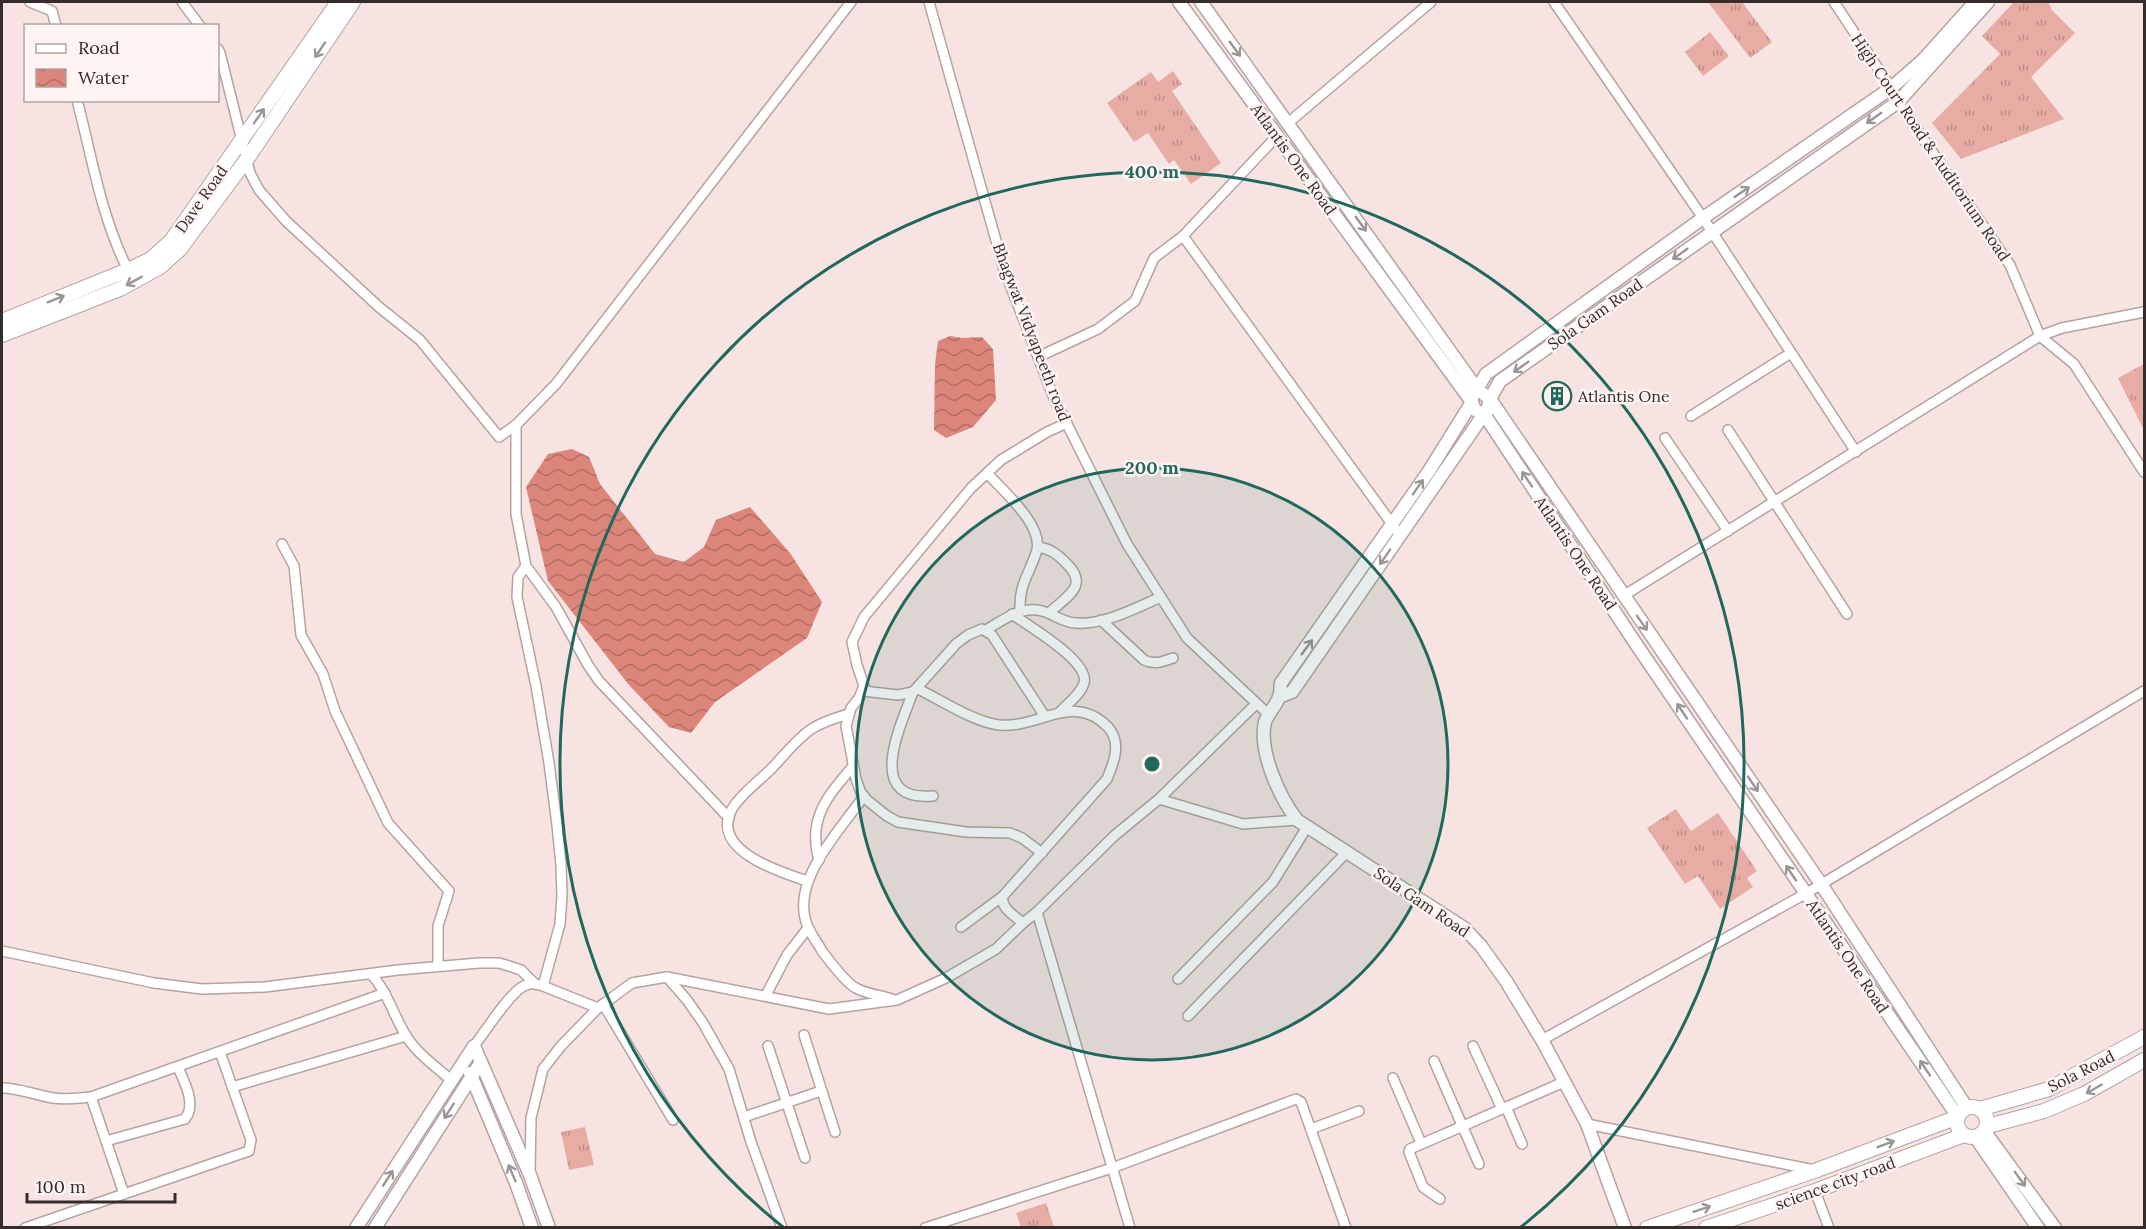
<svg xmlns="http://www.w3.org/2000/svg" width="2146" height="1229" viewBox="0 0 2146 1229" font-family="Lora,serif">
	<style>
		.grass { fill: url(#grass-tufts) }
		.water { fill: url(#water-waves) }
		.lines { fill: none; stroke-linecap: round; stroke-linejoin: round }
		.minor-casing { stroke: #b4a3a0; stroke-width: 12 }
		.tertiary-casing { stroke: #b4a3a0; stroke-width: 15 }
		.secondary-casing { stroke: #b4a3a0; stroke-width: 16 }
		.minor { stroke: #fff; stroke-width: 9 }
		.tertiary { stroke: #fff; stroke-width: 12 }
		.secondary { stroke: #fff; stroke-width: 14 }
		.oneway { stroke: #9a9696 }
		.ring { fill: none; stroke: #20675c; stroke-width: 3 }
		.labels { text-anchor: middle; dominant-baseline: central; stroke-width: 5; stroke-linejoin: round; paint-order: stroke }
		.street-label { font-size: 16px; fill: #342d2c; stroke: #fff4f2 }
		.poi-label { font-size: 16px; fill: #342d2c; stroke: #fff4f2; text-anchor: start }
		.centre { fill: #20675c; stroke: #fff4f2; stroke-width: 3 }
		.ring-label { font-size: 18px; text-anchor: middle; font-weight: bold; fill: #20675c; stroke: #fff4f2; stroke-width: 5; stroke-linejoin: round; paint-order: stroke }
	</style>
	<defs>
		<pattern id="grass-tufts" width="24" height="20" patternUnits="userSpaceOnUse" patternTransform="scale(1.5)"><rect width="24" height="20" fill="#e7ada4"/><path d="M3 7l-1-3M5 7V3M7 7l1-3M15 17l-1-3M17 17v-4M19 17l1-3" fill="none" stroke="#bc8d86"/></pattern>
		<pattern id="water-waves" width="16" height="10" patternUnits="userSpaceOnUse" patternTransform="scale(1.5)"><rect width="16" height="10" fill="#dc857a"/><path d="M0 5q4-4 8 0t8 0" fill="none" stroke="#b36d64"/></pattern>
	</defs>
	<rect width="100%" height="100%" fill="#f7e4e2"/>
	<g class="grass">
		<polygon points="1708,2 1742,2 1772,42 1750,58"/>
		<polygon points="2014,2 2048,2 2052,10 2075,33 2031,77 2064,119 1961,159 1932,123 2000,54 1982,36"/>
		<polygon points="1710,32 1729,56 1703,76 1685,52"/>
		<polygon points="1173,71 1182,84 1172,91 1221,163 1191,184 1174,160 1169,164 1148,133 1134,142 1107,103 1151,72 1158,82"/>
		<polygon points="2144,364 2144,430 2118,378"/>
		<polygon points="1676,809 1691,831 1718,813 1757,871 1747,878 1753,887 1720,909 1698,876 1685,884 1647,828"/>
		<polygon points="585,1127 594,1165 569,1170 561,1132"/>
		<polygon points="1046,1203 1054,1227 1021,1227 1016,1213"/>
	</g>
	<g class="water">
		<polygon points="950,336 962,338 982,337 993,349 996,400 973,427 946,438 934,430 935,364 938,341"/>
		<polygon points="572,449 589,457 600,484 655,554 684,562 704,547 716,520 750,507 790,553 822,602 807,638 715,702 691,733 669,727 629,685 548,581 526,487 548,454"/>
	</g>
	<g class="lines">
		<g class="minor-casing">
			<g id="minor">
				<polyline points="30,2 52,11 56,26"/>
				<polyline points="182,2 200,26"/>
				<polyline points="929,2 1004,269 1054,398 1127,544 1187,638 1268,714"/>
				<polyline points="1554,2 1703,218 1856,452"/>
				<polyline points="1834,2 1891,88 1898,102 2010,265 2040,336 2074,364 2144,472"/>
				<polyline points="218,49 220,53 250,173 259,190 286,221 379,307 420,340 499,437 516,425 556,384 851,2"/>
				<path d="M 77,100 C 92,157 101,217 128,270"/>
				<polyline points="1288,123 1431,2"/>
				<polyline points="1277,136 1183,236 1400,535"/>
				<polyline points="1038,357 1098,329 1135,301 1154,258 1183,236"/>
				<polyline points="1691,416 1791,353"/>
				<polyline points="516,425 516,514 526,566 556,607 588,665 599,681 729,818"/>
				<polyline points="1728,430 1847,614"/>
				<polyline points="1665,438 1728,531"/>
				<path d="M 987,473 C 1003,491 1046,527 1036,553 C 1028,577 1019,584 1020,611"/>
				<polyline points="282,544 294,566 301,635 323,674 335,711 388,823 449,891 438,926 438,966"/>
				<path d="M 1038,547 C 1051,549 1057,554 1066,563 C 1090,586 1067,596 1049,613"/>
				<polyline points="526,566 518,577 517,597 536,686 549,763 557,825 561,865 562,896 560,924 543,986"/>
				<polyline points="1623,596 2040,336 2062,328 2144,312"/>
				<path d="M 1012,614 C 1028,626 1090,661 1084,683 C 1081,694 1067,704 1060,712"/>
				<path d="M 1101,620 L 1144,660 C 1154,665 1162,662 1173,658"/>
				<path d="M 986,630 C 1006,618 1026,602 1050,614 C 1059,618 1067,623 1076,623 C 1105,625 1135,608 1161,597"/>
				<path d="M 918,689 C 941,700 974,722 999,725 C 1039,729 1073,691 1108,727 C 1122,743 1114,762 1107,779 L 1003,896 C 1000,908 1015,916 1023,923"/>
				<polyline points="863,691 898,695 913,692 956,644 968,635 982,629 992,635 1044,715"/>
				<path d="M 913,692 C 900,727 864,802 933,796"/>
				<path d="M 864,796 C 841,829 795,876 805,918 C 807,930 816,940 822,951 C 828,959 847,984 856,988 C 866,994 880,995 892,999"/>
				<polyline points="1159,799 1243,824 1297,820"/>
				<polyline points="1042,853 1022,838 1010,833 966,832 898,822 887,816 867,800 861,793 856,779 846,726 851,708 859,698 864,686 857,665 852,642 864,617 971,488 1001,460 1047,432 1067,423"/>
				<path d="M 819,860 C 807,818 828,796 853,766"/>
				<path d="M 807,881 C 780,872 709,850 732,809 C 741,794 758,782 771,769 C 784,756 797,738 813,728 C 824,721 836,718 848,714"/>
				<polyline points="961,927 1003,896"/>
				<polyline points="2,951 154,983 202,989 265,987 398,970 479,963 499,963 509,966 521,970 534,983"/>
				<path d="M 371,974 C 387,991 393,1014 405,1034 C 415,1052 435,1066 451,1080"/>
				<polyline points="667,977 687,1000 703,1023 729,1069 751,1142 782,1228"/>
				<polyline points="1178,979 1273,882 1307,827"/>
				<polyline points="766,995 787,955 808,928"/>
				<polyline points="603,1004 673,1120"/>
				<polyline points="1188,1016 1347,852"/>
				<polyline points="804,1035 835,1132"/>
				<polyline points="1542,1040 1805,894 2144,691"/>
				<path d="M 474,1046 C 485,1032 510,992 524,986 C 531,982 536,984 543,986 L 598,1008"/>
				<polyline points="768,1046 805,1158"/>
				<polyline points="1473,1046 1502,1109"/>
				<polyline points="1434,1061 1479,1164"/>
				<polyline points="1393,1078 1421,1143"/>
				<polyline points="232,1087 406,1036"/>
				<path d="M 2,1088 C 19,1088 35,1095 53,1098 C 66,1100 78,1098 91,1097 L 385,993"/>
				<polyline points="91,1097 124,1194"/>
				<polyline points="1506,1107 1522,1144"/>
				<polyline points="744,1117 821,1091"/>
				<polyline points="1587,1124 1814,1170"/>
				<polyline points="1311,1129 1359,1111"/>
				<path d="M 106,1141 L 185,1119 C 197,1104 184,1082 178,1067"/>
				<polyline points="530,1171 531,1118 543,1069 561,1046 598,1008 632,983 667,977 829,1009 897,1000 946,978 996,949 1023,923 1037,912"/>
				<polyline points="1815,1191 1829,1228"/>
				<polyline points="1440,1199 1423,1187 1409,1152 1410,1149 1564,1082"/>
				<polyline points="25,1228 249,1151 251,1140 220,1052"/>
				<polyline points="925,1228 1112,1168 1296,1099 1301,1102 1346,1228"/>
				<polyline points="1130,1228 1037,912 1114,836 1159,799 1256,704"/>
			</g>
		</g>
		<g class="tertiary-casing">
			<g id="tertiary">
				<polyline points="1179,2 1472,402 1475,410 1484,414 1636,644 1958,1117"/>
				<polyline points="1201,2 1477,389 1490,399 1821,884 1967,1108"/>
				<polyline points="1279,697 1292,692 1484,414 1487,411 1490,399 1500,381 1898,102 1988,2"/>
				<polyline points="470,1073 516,1183 532,1228"/>
				<polyline points="1985,1132 2055,1228"/>
				<polyline points="1976,1138 2038,1228"/>
				<polyline points="356,1228 474,1046 530,1175 549,1228"/>
				<polyline points="375,1228 481,1062"/>
				<path d="M 1625,1228 L 1587,1124 L 1542,1040 L 1506,981 L 1481,946 L 1464,928 L 1297,820 C 1280,798 1258,751 1265,722 C 1268,713 1276,706 1279,697 C 1281,693 1280,688 1281,683 L 1429,471 L 1472,402 L 1472,394 L 1477,389 L 1486,374 L 1703,218 L 1891,88 L 1923,60 L 1975,2"/>
			</g>
		</g>
		<g class="secondary-casing">
			<g id="secondary">
				<polyline points="2,321 128,270 151,259 171,241 338,2"/>
				<polyline points="2,335 120,289 160,267 180,249 247,159 353,2"/>
				<circle cx="1972" cy="1122" r="15"/>
				<polyline points="1980,1109 2049,1089 2144,1037"/>
				<polyline points="1988,1126 2044,1111 2084,1094 2144,1060"/>
				<polyline points="1647,1228 1817,1170 1958,1117"/>
				<polyline points="1706,1228 1815,1191 1964,1135"/>
			</g>
		</g>
		<use href="#minor" class="minor"/>
		<use href="#tertiary" class="tertiary"/>
		<use href="#secondary" class="secondary"/>
	</g>
	<defs><path id="oneway-shaft" d="M-6 0H5M1.5-3L5.5 0L1.5 3" fill="none" stroke-width="1.6" stroke-linecap="round" stroke-linejoin="round" transform="scale(1.5)"/></defs>
	<g class="oneway">
		<use href="#oneway-shaft" transform="translate(1235 49) rotate(54)"/>
		<use href="#oneway-shaft" transform="translate(320 50) rotate(124)"/>
		<use href="#oneway-shaft" transform="translate(259 116) rotate(-55)"/>
		<use href="#oneway-shaft" transform="translate(1874 118) rotate(145)"/>
		<use href="#oneway-shaft" transform="translate(1742 192) rotate(-34)"/>
		<use href="#oneway-shaft" transform="translate(1361 224) rotate(54)"/>
		<use href="#oneway-shaft" transform="translate(1680 254) rotate(145)"/>
		<use href="#oneway-shaft" transform="translate(134 281) rotate(151)"/>
		<use href="#oneway-shaft" transform="translate(56 299) rotate(-22)"/>
		<use href="#oneway-shaft" transform="translate(1521 367) rotate(145)"/>
		<use href="#oneway-shaft" transform="translate(1527 479) rotate(-124)"/>
		<use href="#oneway-shaft" transform="translate(1418 487) rotate(-55)"/>
		<use href="#oneway-shaft" transform="translate(1385 557) rotate(125)"/>
		<use href="#oneway-shaft" transform="translate(1642 623) rotate(55)"/>
		<use href="#oneway-shaft" transform="translate(1307 647) rotate(-54)"/>
		<use href="#oneway-shaft" transform="translate(1682 711) rotate(-124)"/>
		<use href="#oneway-shaft" transform="translate(1753 784) rotate(56)"/>
		<use href="#oneway-shaft" transform="translate(1791 873) rotate(-124)"/>
		<use href="#oneway-shaft" transform="translate(1925 1068) rotate(-124)"/>
		<use href="#oneway-shaft" transform="translate(2094 1089) rotate(150)"/>
		<use href="#oneway-shaft" transform="translate(449 1111) rotate(123)"/>
		<use href="#oneway-shaft" transform="translate(1886 1144) rotate(-21)"/>
		<use href="#oneway-shaft" transform="translate(512 1173) rotate(-113)"/>
		<use href="#oneway-shaft" transform="translate(388 1178) rotate(-57)"/>
		<use href="#oneway-shaft" transform="translate(2020 1179) rotate(54)"/>
		<use href="#oneway-shaft" transform="translate(1702 1209) rotate(-19)"/>
	</g>
	<circle cx="1152" cy="764" r="296" fill="#20675c" fill-opacity=".12"/>
	<g class="ring">
		<circle cx="1152" cy="764" r="296"/>
		<path d="M783 1227A592 592 0 1 1 1521 1227"/>
	</g>
	<defs>
		<g id="building-ring" transform="scale(1.5)"><circle r="9.5" fill="#fff4f2" stroke="#20675c" stroke-width="1.5"/><path d="M-4-6H4V6H1V3H-1V6H-4ZM-2.5-4.3h1.7v1.8h-1.7ZM.8-4.3h1.7v1.8H.8ZM-2.5-1h1.7V.8h-1.7ZM.8-1h1.7V.8H.8Z" fill="#20675c"/></g>
	</defs>
	<g fill-rule="evenodd">
		<use href="#building-ring" x="1557" y="396"/>
	</g>
	<g class="labels">
		<g class="street-label">
			<text transform="translate(1931 147) rotate(56)">High Court Road &amp; Auditorium Road</text>
			<text transform="translate(1294 159) rotate(54)">Atlantis One Road</text>
			<text transform="translate(201 199) rotate(-55)">Dave Road</text>
			<text transform="translate(1595 314) rotate(-35)">Sola Gam Road</text>
			<text transform="translate(1032 332) rotate(69)">Bhagwat Vidyapeeth road</text>
			<text transform="translate(1576 553) rotate(56)">Atlantis One Road</text>
			<text transform="translate(1422 902) rotate(34)">Sola Gam Road</text>
			<text transform="translate(1848 956) rotate(56)">Atlantis One Road</text>
			<text transform="translate(2081 1071) rotate(-27)">Sola Road</text>
			<text transform="translate(1835 1183) rotate(-20)">science city road</text>
		</g>
		<g class="poi-label">
			<text x="1578" y="396">Atlantis One</text>
		</g>
	</g>
	<circle cx="1152" cy="764" r="9" class="centre"/>
	<g class="ring-label">
		<text x="1152" y="178">400 m</text>
		<text x="1152" y="474">200 m</text>
	</g>
	<rect width="2146" height="1229" fill="none" stroke="#342d2c" stroke-width="6"/>
	<rect x="24" y="24" width="195" height="78" fill="#fff4f2" stroke="#aea4a3" stroke-width="1.5"/>
	<rect x="36" y="44" width="30" height="9" fill="#ffffff" stroke="#aea4a3" stroke-width="1.5"/>
	<text x="78" y="54" font-size="18" fill="#342d2c">Road</text>
	<rect x="36" y="69" width="30" height="18" fill="url(#water-waves)" stroke="#aea4a3" stroke-width="1.5"/>
	<text x="78" y="84" font-size="18" fill="#342d2c">Water</text>
	<path d="M27 1193v9h148v-9" fill="none" stroke="#342d2c" stroke-width="3"/>
	<text x="36" y="1193" font-size="18" fill="#342d2c" stroke="#fff4f2" stroke-width="4.5" paint-order="stroke">100 m</text>
</svg>
